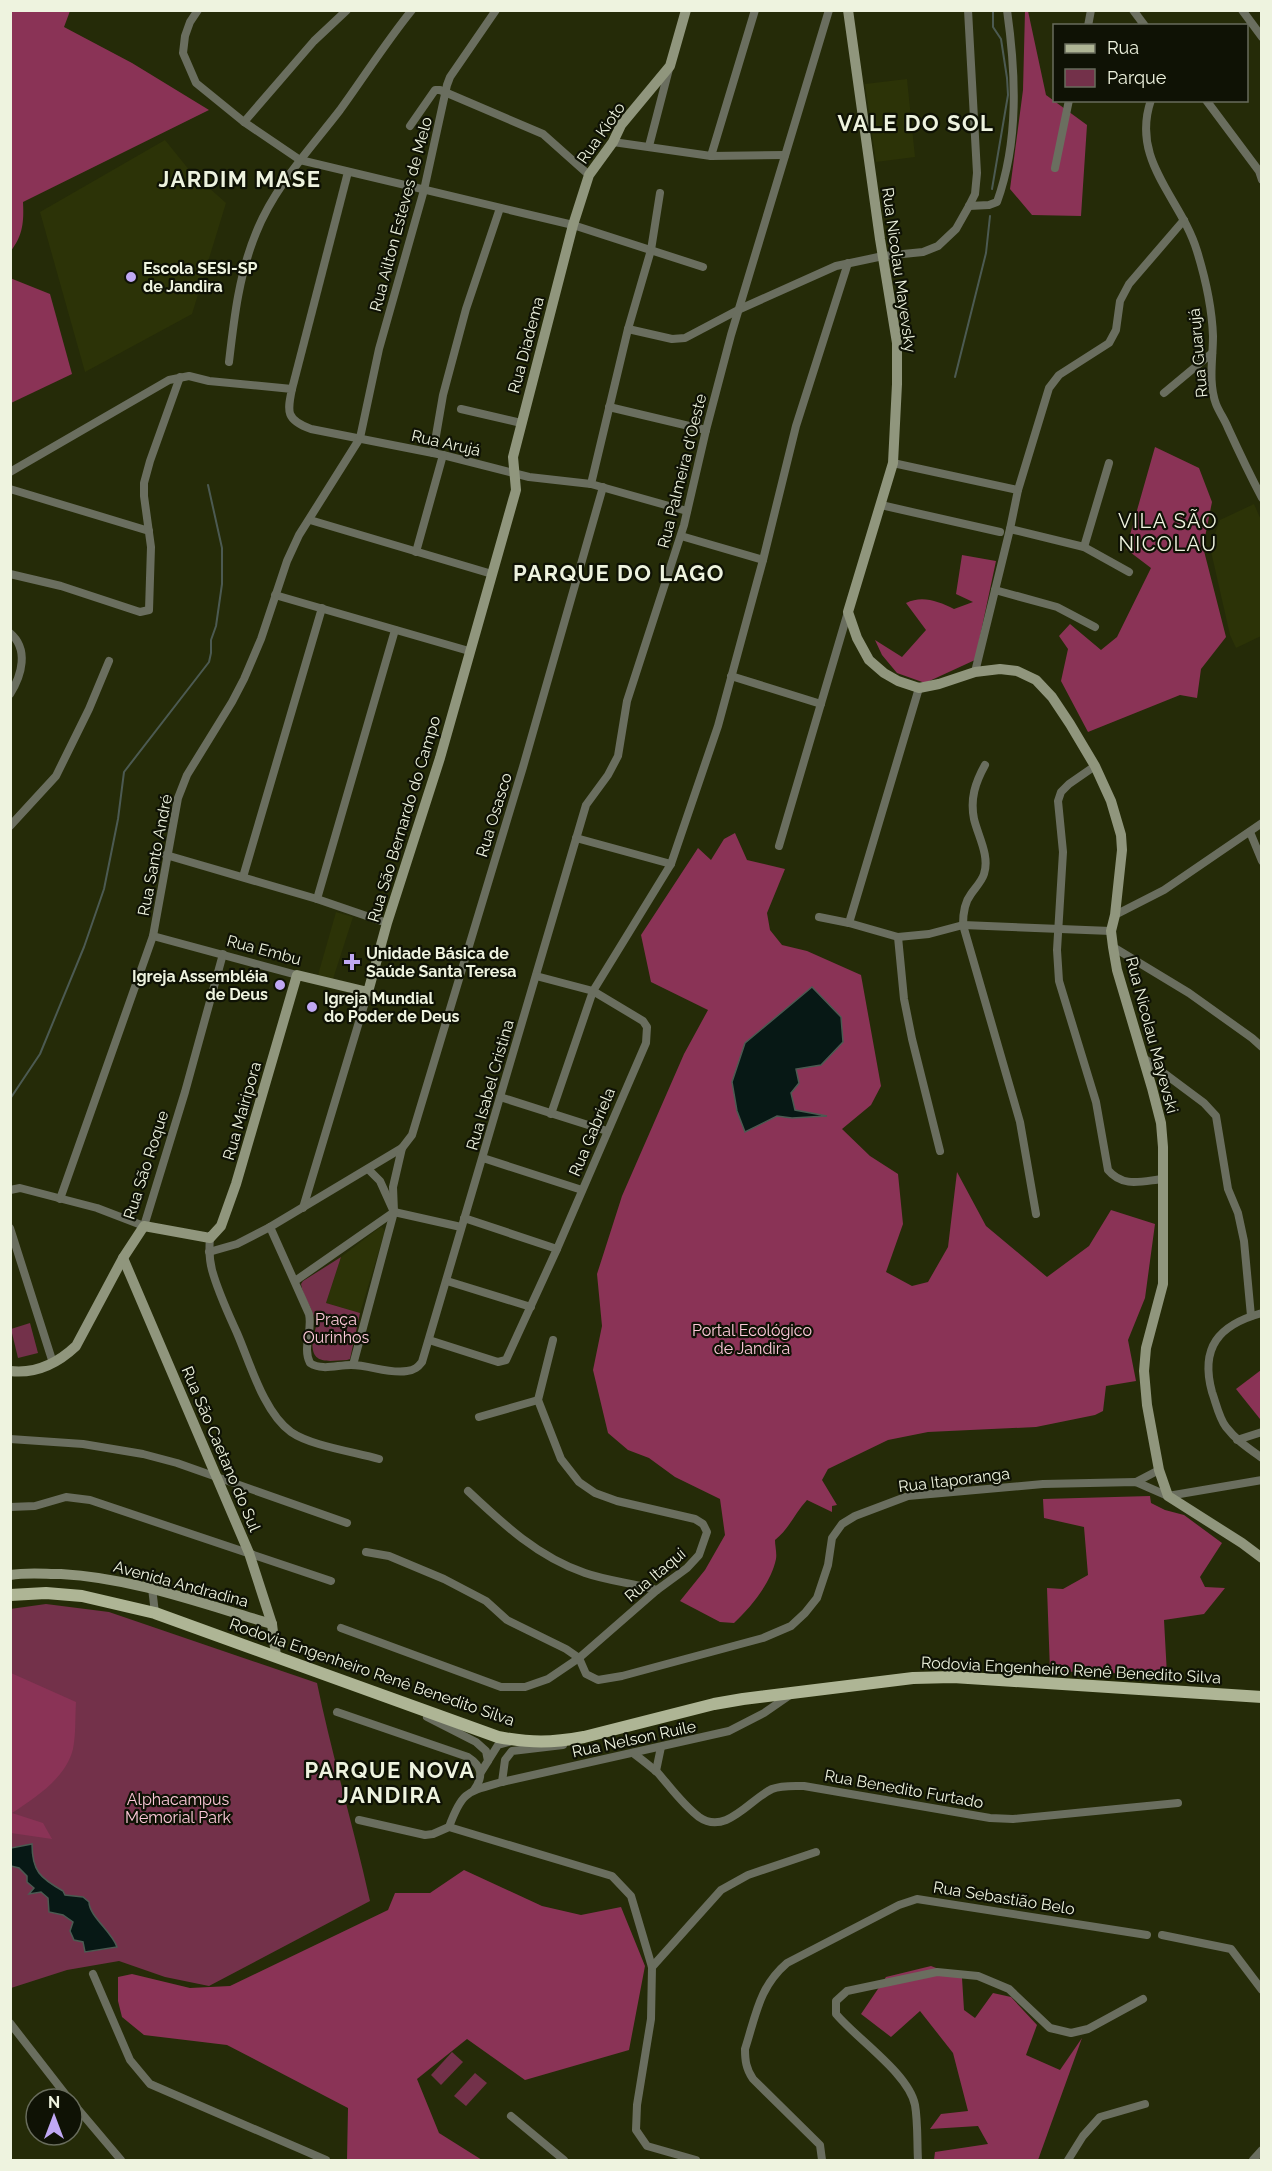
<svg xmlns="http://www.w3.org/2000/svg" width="1272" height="2171" viewBox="0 0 1272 2171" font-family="Raleway,sans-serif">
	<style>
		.built { fill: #2c3307 }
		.green { fill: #73314a }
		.forest { fill: #8a3356 }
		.water { fill: #071815; stroke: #4c5a52; stroke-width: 1.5 }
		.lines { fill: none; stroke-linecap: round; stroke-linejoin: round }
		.stream { stroke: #4c5a52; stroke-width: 2 }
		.street { stroke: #6a6e5f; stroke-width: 8 }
		.secondary { stroke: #90967d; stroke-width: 10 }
		.primary { stroke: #aeb595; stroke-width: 12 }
		.poi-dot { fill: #c0a8f4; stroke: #0f1205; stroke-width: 2 }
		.labels { text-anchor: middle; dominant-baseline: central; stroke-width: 4.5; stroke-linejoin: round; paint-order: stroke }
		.street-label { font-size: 16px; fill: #eef3df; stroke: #0f1205 }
		.poi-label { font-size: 16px; font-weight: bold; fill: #eef3df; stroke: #0f1205; text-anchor: start }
		.park-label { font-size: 16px; fill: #fdc9d9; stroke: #0f1205 }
		.quarter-label { font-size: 20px; letter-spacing: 1.5px; fill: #eef3df; stroke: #0f1205 }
		.district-label { font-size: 22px; font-weight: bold; letter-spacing: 1.5px; fill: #eef3df; stroke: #0f1205 }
	</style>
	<rect width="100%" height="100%" fill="#252b08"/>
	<g class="built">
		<polygon points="907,79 915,157 876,162 865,84"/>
		<polygon points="165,140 190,171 226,203 192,314 85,372 40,212"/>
		<polygon points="1254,504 1261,520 1261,636 1236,648 1230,635 1210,547 1220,520"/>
		<polygon points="336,912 353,917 333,979 318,975"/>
		<polygon points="379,1228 382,1227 385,1231 360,1313 326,1303 341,1257"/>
	</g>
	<g class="green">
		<path d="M 341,1257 L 326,1303 L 360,1313 L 350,1359 L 347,1360 C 328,1361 309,1366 313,1338 C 314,1331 318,1327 315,1320 C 312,1307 303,1297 301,1284 L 303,1281 Z"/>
		<polygon points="30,1323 38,1353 18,1358 11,1329"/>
		<path d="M 46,1604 L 109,1612 L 317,1683 C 332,1756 354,1828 370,1901 L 209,1986 L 165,1977 L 119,1961 L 67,1970 L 11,1988 L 10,1609 Z"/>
		<polygon points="452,2052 463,2062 441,2085 431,2075"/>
		<polygon points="475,2073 487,2083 466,2106 454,2096"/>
	</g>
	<g class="forest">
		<path d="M 11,10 L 70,11 L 64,27 L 132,63 L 209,110 L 23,202 C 24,222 23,235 11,251 Z"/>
		<polygon points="1025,11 1028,11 1046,95 1087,125 1081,216 1032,215 1010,189 1023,90"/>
		<polygon points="10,278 50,294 72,374 11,403"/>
		<polygon points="1155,447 1199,468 1212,502 1203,547 1226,637 1201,669 1197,698 1180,695 1088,732 1061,681 1068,649 1059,636 1070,624 1101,650 1117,637 1151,568 1126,549"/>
		<path d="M 962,555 L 996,561 L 975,660 L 925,683 L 897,673 L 882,655 L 875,640 L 902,657 L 926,630 L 906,603 C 922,595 938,601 954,609 L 973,602 L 956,594 Z"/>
		<path d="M 735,833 L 747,860 L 785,869 L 767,913 L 770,930 L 782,945 L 807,951 L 861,975 L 881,1086 L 871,1105 L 842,1129 L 870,1156 L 898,1174 L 903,1224 L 886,1272 L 912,1286 L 928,1282 L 948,1247 L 957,1172 L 986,1226 L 1047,1277 L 1089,1246 L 1111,1210 L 1155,1224 L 1145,1298 L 1128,1340 L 1136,1381 L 1106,1386 L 1103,1411 L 1095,1415 L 1036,1427 L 928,1432 L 888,1440 L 828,1469 L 822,1480 L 837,1505 L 832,1506 L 832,1512 L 807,1500 C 795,1513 789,1529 775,1540 C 775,1546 777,1553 776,1559 C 771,1583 751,1607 734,1623 L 720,1622 L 680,1601 L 705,1570 L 725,1535 L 720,1499 L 675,1477 L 649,1458 L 628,1450 L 608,1433 L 593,1370 L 602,1326 L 597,1274 L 622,1196 L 684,1054 L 708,1010 L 651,982 L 641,935 L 698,848 L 711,860 L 724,839 Z"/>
		<polygon points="1261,1370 1262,1418 1260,1419 1236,1389"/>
		<polygon points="1150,1496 1151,1503 1165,1510 1184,1515 1222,1543 1200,1577 1205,1587 1225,1588 1204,1614 1164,1620 1167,1675 1050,1671 1047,1588 1063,1589 1088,1575 1084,1527 1044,1518 1043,1499"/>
		<path d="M 11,1673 L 76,1702 C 75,1717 76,1735 73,1749 C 66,1778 35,1798 12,1813 L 43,1823 L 52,1839 L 11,1833 Z"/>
		<polygon points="464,1870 542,1906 581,1915 621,1907 645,1966 629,2050 525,2080 467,2039 417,2079 439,2133 482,2160 347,2160 348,2108 227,2045 144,2035 122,2017 118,2001 118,1977 132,1974 190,1988 230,1986 388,1910 395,1893 430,1893"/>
		<polygon points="931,1966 962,1978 964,2010 975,2018 993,1993 1011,1997 1037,2025 1026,2055 1060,2070 1082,2038 1038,2160 934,2160 935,2152 988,2144 978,2126 930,2129 941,2114 968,2111 953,2053 920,2011 891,2037 861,2014 886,1977"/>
	</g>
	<g class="water">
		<polygon points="812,987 841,1017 843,1042 821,1065 796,1069 799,1083 791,1093 795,1110 827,1116 792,1118 777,1116 745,1132 737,1111 732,1082 745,1043"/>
		<path d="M 32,1844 C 32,1871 40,1878 63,1891 L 65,1895 L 83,1897 L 89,1902 C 89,1916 112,1932 117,1947 L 85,1952 L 83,1942 L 74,1940 L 70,1931 L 73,1922 L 63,1915 L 49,1912 L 48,1898 L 41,1892 L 29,1894 L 34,1888 L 27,1882 L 27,1876 L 19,1868 L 11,1866 L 11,1848 Z"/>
	</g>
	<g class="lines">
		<g class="stream">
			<polyline points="992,189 1008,95 1007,78 1001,39 993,27 993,10"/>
			<polyline points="955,377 986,253 990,216"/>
			<polyline points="10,1099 40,1054 84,947 104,889 118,819 124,772 209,662 211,653 211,640 216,626 222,584 222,548 208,485"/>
		</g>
		<g class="street">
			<polyline points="198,10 190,22 185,36 183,53 196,83 244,122 300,160 573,225 703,267"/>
			<polyline points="1133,10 1145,26"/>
			<polyline points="1242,10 1262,37"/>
			<polyline points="1088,26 1091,10"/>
			<path d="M 1151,100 C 1130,161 1181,198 1197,251 C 1205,277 1212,309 1213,336 C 1213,359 1208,382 1216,404 C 1219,412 1225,420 1228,428 C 1239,452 1250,475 1262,498"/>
			<polyline points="1206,100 1259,171 1262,180"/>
			<polyline points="244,122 314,41 347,10"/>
			<polyline points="410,126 435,90 440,90 543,134 589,175"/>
			<polyline points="613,142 711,156 785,155"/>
			<polyline points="649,146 669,69"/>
			<polyline points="711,156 755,10"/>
			<polyline points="1055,168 1069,100"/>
			<path d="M 969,206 L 989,205 L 997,202 C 1019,141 1016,74 1007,10"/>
			<polyline points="628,329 672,339 685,338 740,309 836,266 883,256 923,252 938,246 956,229 969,206 975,194 977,173 968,10"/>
			<path d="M 229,362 C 234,319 239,274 256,233 C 274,187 310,149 340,110 C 364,77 386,42 412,10"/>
			<polyline points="292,389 348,172"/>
			<polyline points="1164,393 1212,353"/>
			<polyline points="609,407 706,430"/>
			<polyline points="461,409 521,423"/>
			<polyline points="433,453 443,395 466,309 500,208"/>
			<polyline points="893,463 1018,490 1049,388 1059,375 1109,343 1116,330 1120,301 1129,284 1184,220"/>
			<path d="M 10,472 L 169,380 L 189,376 L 209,381 L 292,389 C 287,412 286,420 311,429 L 443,455 L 529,477 L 591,484 L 687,511"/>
			<polyline points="591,484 628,329 651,250 660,193"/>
			<polyline points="10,489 149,531"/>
			<polyline points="881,505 1000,532"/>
			<polyline points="310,520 492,574"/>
			<polyline points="1010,529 1084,547 1129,572"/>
			<polyline points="681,536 763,560"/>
			<polyline points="1084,547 1109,463"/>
			<polyline points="416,552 443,455"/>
			<polyline points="10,574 61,586 140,612 149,610 151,547 144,496 144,483 150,461 180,377"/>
			<polyline points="995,590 1057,607 1095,627"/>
			<polyline points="275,595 469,651"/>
			<path d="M 10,633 C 29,649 22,675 10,694"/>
			<polyline points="975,672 1010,529 1018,490"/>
			<polyline points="731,676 821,704"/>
			<path d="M 985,765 C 975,783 970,799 974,819 C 978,836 990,856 984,874 C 982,881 975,888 971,894 C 964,903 963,914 963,925 L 1020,1122 L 1036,1214"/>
			<path d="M 1095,766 L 1069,784 L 1061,792 L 1058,801 L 1063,852 L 1057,950 L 1059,981 L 1096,1102 L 1108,1170 C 1123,1188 1142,1181 1163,1179"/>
			<polyline points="10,826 56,776 89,709 109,661"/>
			<polyline points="1250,832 1262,861"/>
			<polyline points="576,838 671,864"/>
			<polyline points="779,846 848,612"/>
			<polyline points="166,855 317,899 387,923"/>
			<polyline points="243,877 322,608"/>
			<polyline points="317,899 395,630"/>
			<polyline points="1115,915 1164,890 1262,823"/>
			<polyline points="819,917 849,923 898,937 929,934 963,925 1111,931"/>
			<polyline points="849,923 919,688"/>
			<polyline points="153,936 297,975"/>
			<polyline points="898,937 904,999 912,1039 940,1151"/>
			<polyline points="1113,947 1189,993 1252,1038 1262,1047"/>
			<polyline points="1145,1059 1204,1103 1216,1116 1228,1189 1238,1213 1244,1241 1251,1316"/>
			<polyline points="500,1097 607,1131"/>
			<polyline points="551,1114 593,991 671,864 718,726 763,560 796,426 848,263"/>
			<polyline points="483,1158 582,1190"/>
			<polyline points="10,1190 20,1188 97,1208 144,1226 185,1092 223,954"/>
			<polyline points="60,1199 153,936 178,798 187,775 232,702 244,679 261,639 287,561 299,535 360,438 379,349 424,190 447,85 450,77 496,10"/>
			<polyline points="303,1208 368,992"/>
			<polyline points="394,1212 461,1227"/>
			<polyline points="464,1218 557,1249"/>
			<path d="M 270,1227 L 309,1314 C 313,1331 302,1347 310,1363 C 322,1371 337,1365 351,1365 C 370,1365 388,1374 407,1371 C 415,1370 418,1367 422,1362 L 586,805 L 608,775 L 618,756 L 627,701 L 684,525 L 706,430 L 731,335 L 829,10"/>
			<polyline points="10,1228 53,1363"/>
			<path d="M 210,1238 C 209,1249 209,1259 212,1270 C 218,1292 228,1313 237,1333 C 250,1363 264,1413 291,1432 C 311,1446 355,1452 379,1459"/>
			<polyline points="209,1252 237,1244 270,1227 402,1148 412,1135 523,767 603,487"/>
			<polyline points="295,1281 394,1212 380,1181 368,1169"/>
			<polyline points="447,1281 531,1307"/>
			<path d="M 1262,1313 C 1218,1325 1200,1348 1212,1392 C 1216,1403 1219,1418 1226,1427 C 1236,1440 1248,1448 1262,1458"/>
			<polyline points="429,1340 498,1362 506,1360 557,1249 646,1043 647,1027 643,1021 593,991 536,976"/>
			<polyline points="353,1365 394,1212 393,1187 402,1148"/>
			<polyline points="479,1417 538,1400"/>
			<polyline points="10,1439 83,1444 143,1454 177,1463 347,1523"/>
			<polyline points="1237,1440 1262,1432"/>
			<polyline points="1136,1482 1159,1470"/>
			<path d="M 468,1491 C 503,1524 538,1557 585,1573 C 608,1581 633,1583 657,1590"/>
			<polyline points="10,1507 35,1506 66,1497 90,1500 331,1581"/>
			<polyline points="366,1552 389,1556 444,1579 486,1601 507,1620 566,1649 579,1658 586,1674 598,1680 622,1676 763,1638 791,1626 805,1613 817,1598 828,1565 832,1538 842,1524 855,1516 908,1496 1043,1484 1136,1482 1168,1496 1262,1480"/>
			<polyline points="152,1588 155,1613"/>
			<polyline points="341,1628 501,1687 525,1687 548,1679 579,1658 657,1590 687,1568 699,1555 707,1532 703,1524 695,1519 617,1501 595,1493 579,1482 561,1459 538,1400 553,1340"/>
			<path d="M 337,1712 L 468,1757 C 482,1766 484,1776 474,1790"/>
			<polyline points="427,1717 476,1742 486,1751 488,1761 481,1772"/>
			<path d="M 633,1753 C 641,1759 650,1766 658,1773 C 671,1788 683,1805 699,1817 C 726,1836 750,1799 772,1789 C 782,1785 794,1786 804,1786 L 990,1818 L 1013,1819 L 1178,1803"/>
			<polyline points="488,1761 498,1745 509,1742"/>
			<polyline points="656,1771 661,1747"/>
			<polyline points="502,1782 505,1760 512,1751 563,1745"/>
			<polyline points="359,1820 425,1835 433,1834 449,1827 612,1876 631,1896 652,1967 651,2019 637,2105 636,2130 647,2146 696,2160"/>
			<path d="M 449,1827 C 462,1791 467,1792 502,1782 L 729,1731 L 764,1713 L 790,1695"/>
			<polyline points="1162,1935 1231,1949 1262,1990"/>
			<polyline points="652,1967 721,1890 748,1875 816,1852"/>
			<polyline points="93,1974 130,2060 150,2084 326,2160"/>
			<polyline points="10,2023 69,2099"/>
			<polyline points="72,2102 121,2160"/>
			<polyline points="511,2116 564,2160"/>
			<path d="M 822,2160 L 820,2145 L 753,2079 C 746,2069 745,2060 745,2049 C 756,2015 759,1987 787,1963 L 899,1905 L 917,1899 L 1147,1935"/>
			<path d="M 918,2160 C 917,2143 918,2122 915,2105 C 909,2074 857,2039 836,2014 L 836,2001 L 847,1991 L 937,1972 L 978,1976 L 1009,1989 L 1050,2028 L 1071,2033 L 1088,2029 L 1143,1999"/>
			<polyline points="1068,2160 1083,2136 1100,2117 1145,2104"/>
			<polyline points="1253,2160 1262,2150"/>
		</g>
		<g class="secondary">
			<polyline points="848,10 880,239 897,343 897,384 893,463 848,612 857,638 869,660 884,673 898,681 919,688 939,684 975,672 1000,669 1017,671 1036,680 1052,697 1070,724 1095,766 1111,801 1121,835 1122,850 1115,915 1111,931 1113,947 1117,970 1152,1088 1161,1123 1163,1147 1163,1284 1146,1348 1144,1371 1147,1405 1159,1470 1168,1496 1242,1543 1262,1558"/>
			<polyline points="123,1258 249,1553 272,1624 276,1656"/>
			<path d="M 10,1371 C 35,1374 58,1363 76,1346 L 123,1258 L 144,1226 L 210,1238 L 221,1226 L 236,1184 L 297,975 L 368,992 L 387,923 L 440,758 L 516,490 L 513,457 L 573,225 L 589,175 L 613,142 L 621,125 L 670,66 L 686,10"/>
			<path d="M 10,1575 C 28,1572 44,1574 61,1574 C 134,1578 203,1604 272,1624"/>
		</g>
		<path class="primary" d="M 10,1595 L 46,1593 L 82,1596 L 155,1613 L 498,1737 C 531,1743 551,1743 584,1737 L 714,1704 L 743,1699 L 913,1678 L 953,1677 L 1262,1697"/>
	</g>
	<g class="poi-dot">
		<circle cx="131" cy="277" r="6"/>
		<path d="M349 953h6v6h6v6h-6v6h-6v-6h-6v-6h6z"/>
		<circle cx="280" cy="985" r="6"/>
		<circle cx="312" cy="1007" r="6"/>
	</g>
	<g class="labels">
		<g class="street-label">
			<text transform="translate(601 133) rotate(-55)">Rua Kioto</text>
			<text transform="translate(401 214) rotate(-75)">Rua Ailton Esteves de Melo</text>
			<text transform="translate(899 270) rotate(82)">Rua Nicolau Mayevsky</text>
			<text transform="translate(526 345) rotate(-75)">Rua Diadema</text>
			<text transform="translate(1198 353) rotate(-95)">Rua Guarujá</text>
			<text transform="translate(446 443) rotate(13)">Rua Arujá</text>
			<text transform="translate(682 471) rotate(-76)">Rua Palmeira d'Oeste</text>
			<text transform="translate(494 815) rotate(-73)">Rua Osasco</text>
			<text transform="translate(404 819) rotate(-73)">Rua São Bernardo do Campo</text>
			<text transform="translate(155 855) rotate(-79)">Rua Santo André</text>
			<text transform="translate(264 950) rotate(15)">Rua Embu</text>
			<text transform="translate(1152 1035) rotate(75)">Rua Nicolau Mayevski</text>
			<text transform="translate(490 1085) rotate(-74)">Rua Isabel Cristina</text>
			<text transform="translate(242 1111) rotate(-74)">Rua Mairipora</text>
			<text transform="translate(592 1132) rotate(-67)">Rua Gabriela</text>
			<text transform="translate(146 1165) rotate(-72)">Rua São Roque</text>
			<text transform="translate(221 1449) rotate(67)">Rua São Caetano do Sul</text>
			<text transform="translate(954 1480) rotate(-7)">Rua Itaporanga</text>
			<text transform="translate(655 1575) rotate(-40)">Rua Itaqui</text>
			<text transform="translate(181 1584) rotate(15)">Avenida Andradina</text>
			<text transform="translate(1071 1670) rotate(3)">Rodovia Engenheiro Renê Benedito Silva</text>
			<text transform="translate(372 1672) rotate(19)">Rodovia Engenheiro Renê Benedito Silva</text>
			<text transform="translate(634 1739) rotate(-12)">Rua Nelson Ruile</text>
			<text transform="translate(904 1789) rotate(10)">Rua Benedito Furtado</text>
			<text transform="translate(1004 1898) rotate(9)">Rua Sebastião Belo</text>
		</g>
		<g class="poi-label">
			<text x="143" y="268">Escola SESI-SP<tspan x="143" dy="18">de Jandira</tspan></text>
			<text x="366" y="953">Unidade Básica de<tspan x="366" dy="18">Saúde Santa Teresa</tspan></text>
			<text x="268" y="976" text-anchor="end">Igreja Assembléia<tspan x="268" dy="18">de Deus</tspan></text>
			<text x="324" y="998">Igreja Mundial<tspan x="324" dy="18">do Poder de Deus</tspan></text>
		</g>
		<g class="park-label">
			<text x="336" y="1319">Praça<tspan x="336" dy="18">Ourinhos</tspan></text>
			<text x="752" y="1330">Portal Ecológico<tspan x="752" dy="18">de Jandira</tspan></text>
			<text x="178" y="1799">Alphacampus<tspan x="178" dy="18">Memorial Park</tspan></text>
		</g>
		<g class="quarter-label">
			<text x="1168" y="521">VILA SÃO<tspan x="1168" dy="23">NICOLAU</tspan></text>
		</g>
		<g class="district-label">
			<text x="916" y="123">VALE DO SOL</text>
			<text x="240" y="179">JARDIM MASE</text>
			<text x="619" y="573">PARQUE DO LAGO</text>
			<text x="390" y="1770">PARQUE NOVA<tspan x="390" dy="25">JANDIRA</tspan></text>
		</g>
	</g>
	<rect width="1272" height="2171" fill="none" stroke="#eef3df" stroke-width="24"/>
	<rect x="1053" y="24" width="195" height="78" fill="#0f1205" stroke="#686c5c" stroke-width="1.5"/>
	<rect x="1065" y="44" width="30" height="9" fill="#aeb595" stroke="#686c5c" stroke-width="1.5"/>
	<text x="1107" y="54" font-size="18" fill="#eef3df">Rua</text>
	<rect x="1065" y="69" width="30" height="18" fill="#73314a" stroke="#686c5c" stroke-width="1.5"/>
	<text x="1107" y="84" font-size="18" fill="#eef3df">Parque</text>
	<g transform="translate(54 2117)"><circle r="28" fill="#0f1205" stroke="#686c5c" stroke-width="1.5"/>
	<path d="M0-4.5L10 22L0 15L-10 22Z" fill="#c0a8f4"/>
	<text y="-9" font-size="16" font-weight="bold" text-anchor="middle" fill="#eef3df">N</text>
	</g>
</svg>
